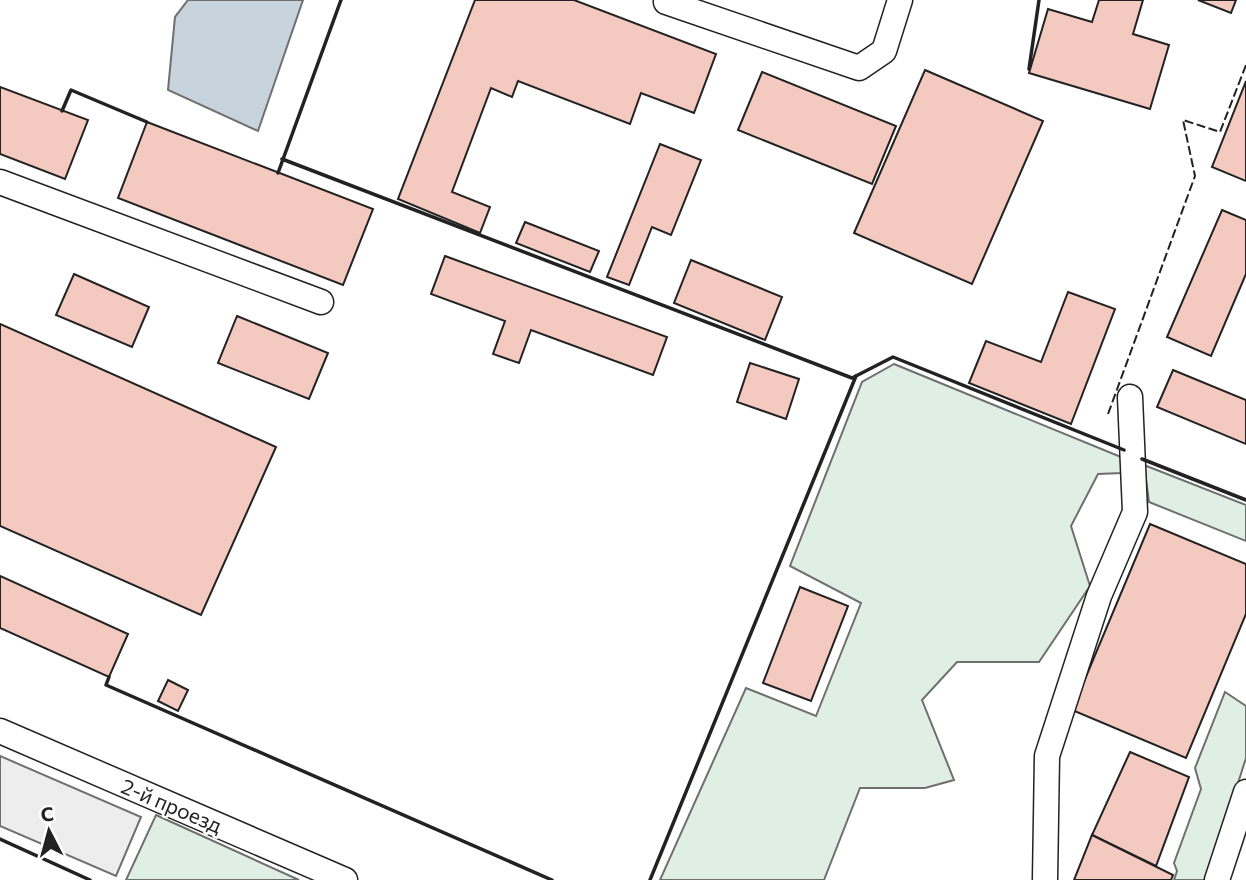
<svg xmlns="http://www.w3.org/2000/svg" width="1246" height="880" viewBox="0 0 1246 880" font-family="Commissioner,sans-serif">
	<style>
		.green { fill: #e0efe3; stroke: #6f6f6f; stroke-width: 2 }
		.parking { fill: #ededed; stroke: #6f6f6f; stroke-width: 2 }
		.water { fill: #c7d3dd; stroke: #6f6f6f; stroke-width: 2 }
		.building { fill: #f3c9c0; stroke: #222; stroke-width: 2 }
		.lines { fill: none; stroke-linecap: round; stroke-linejoin: round }
		.minor-casing { stroke: #222; stroke-width: 27 }
		.minor { stroke: #fff; stroke-width: 24 }
		.fence { stroke: #222; stroke-width: 2; stroke-dasharray: 9 3.5; stroke-linecap: butt }
		.wall { stroke: #222; stroke-width: 3.5 }
		.labels { text-anchor: middle; dominant-baseline: central; stroke-width: 5; stroke-linejoin: round; paint-order: stroke }
		.street-label { font-size: 21px; fill: #222; stroke: #fff }
	</style>
	<rect width="100%" height="100%" fill="#fff"/>
	<g class="green">
		<polygon points="894,364 1121,457 1122,473 1098,474 1071,526 1090,586 1039,662 957,662 922,700 954,780 925,788 860,788 824,880 660,880 746,688 816,716 861,603 790,566 862,382"/>
		<polygon points="1144,465 1246,505 1246,541 1149,502"/>
		<polygon points="1225,692 1246,706 1246,758 1207,880 1174,880 1177,871 1174,863 1201,789 1195,768"/>
		<polygon points="156,815 299,880 126,880"/>
	</g>
	<polygon class="parking" points="0,756 141,817 116,876 0,826"/>
	<polygon class="water" points="188,0 303,0 258,131 168,90 175,17"/>
	<g class="building">
		<polygon points="475,0 574,0 716,54 694,113 641,93 630,124 518,81 512,97 491,88 452,192 490,207 480,233 398,199"/>
		<polygon points="1099,0 1143,0 1133,34 1169,45 1150,109 1029,73 1048,9 1092,22"/>
		<polygon points="1198,0 1236,0 1231,13"/>
		<polygon points="925,70 1043,121 972,284 854,233"/>
		<polygon points="762,72 896,126 872,184 738,130"/>
		<polygon points="1246,81 1246,181 1212,167"/>
		<polygon points="0,87 88,120 65,179 0,154"/>
		<polygon points="147,122 373,209 343,285 118,198"/>
		<polygon points="660,144 701,160 671,235 652,227 629,285 607,277"/>
		<polygon points="1222,210 1246,220 1246,274 1211,356 1167,337"/>
		<polygon points="525,222 599,251 590,272 516,243"/>
		<polygon points="445,256 667,337 653,375 531,330 519,363 493,354 505,321 431,294"/>
		<polygon points="691,260 782,297 765,340 674,303"/>
		<polygon points="74,274 149,307 132,347 56,315"/>
		<polygon points="1068,292 1115,309 1071,424 969,383 986,341 1041,362"/>
		<polygon points="237,316 328,353 309,399 218,363"/>
		<polygon points="0,324 276,447 201,615 0,526"/>
		<polygon points="750,363 799,379 786,419 737,402"/>
		<polygon points="1173,370 1246,400 1246,444 1157,407"/>
		<polygon points="1150,524 1246,564 1246,614 1186,758 1072,710"/>
		<polygon points="0,576 128,634 109,677 0,628"/>
		<polygon points="800,587 848,606 811,701 763,683"/>
		<polygon points="168,680 188,690 178,711 158,701"/>
		<polygon points="1130,752 1189,777 1156,866 1092,835"/>
		<polygon points="1092,835 1173,875 1171,880 1074,880"/>
	</g>
	<g class="lines">
		<g class="minor-casing">
			<g id="minor">
				<polyline points="667,0 666,2 859,68 884,51 900,0"/>
				<polyline points="0,182 321,302"/>
				<polyline points="0,731 345,880"/>
				<polyline points="1045,880 1047,756 1099,596 1135,512 1130,397"/>
				<polyline points="1217,880 1246,792"/>
			</g>
		</g>
		<use href="#minor" class="minor"/>
		<polyline class="fence" points="1108,414 1195,176 1183,120 1220,132 1246,65"/>
		<g class="wall">
			<polyline points="1029,69 1039,0"/>
			<polyline points="62,111 71,90 147,122"/>
			<polyline points="282,159 852,378 893,357 1124,450"/>
			<polyline points="278,173 341,0"/>
			<polyline points="1142,459 1246,500"/>
			<polyline points="109,677 106,685 552,880"/>
			<polyline points="0,839 90,880"/>
			<polyline points="650,880 856,376"/>
		</g>
	</g>
	<g class="labels">
		<g class="street-label">
			<text transform="translate(172 805) rotate(23)">2-й проезд</text>
		</g>
	</g>
	<g transform="translate(49 831) rotate(354)" stroke="#ffffff" stroke-width="5" paint-order="stroke">
	<path d="M0-5L12 26L0 18L-12 26Z" fill="#222222"/>
	<text y="-10" font-size="19" font-weight="bold" text-anchor="middle" fill="#222222">С</text>
	</g>
</svg>
